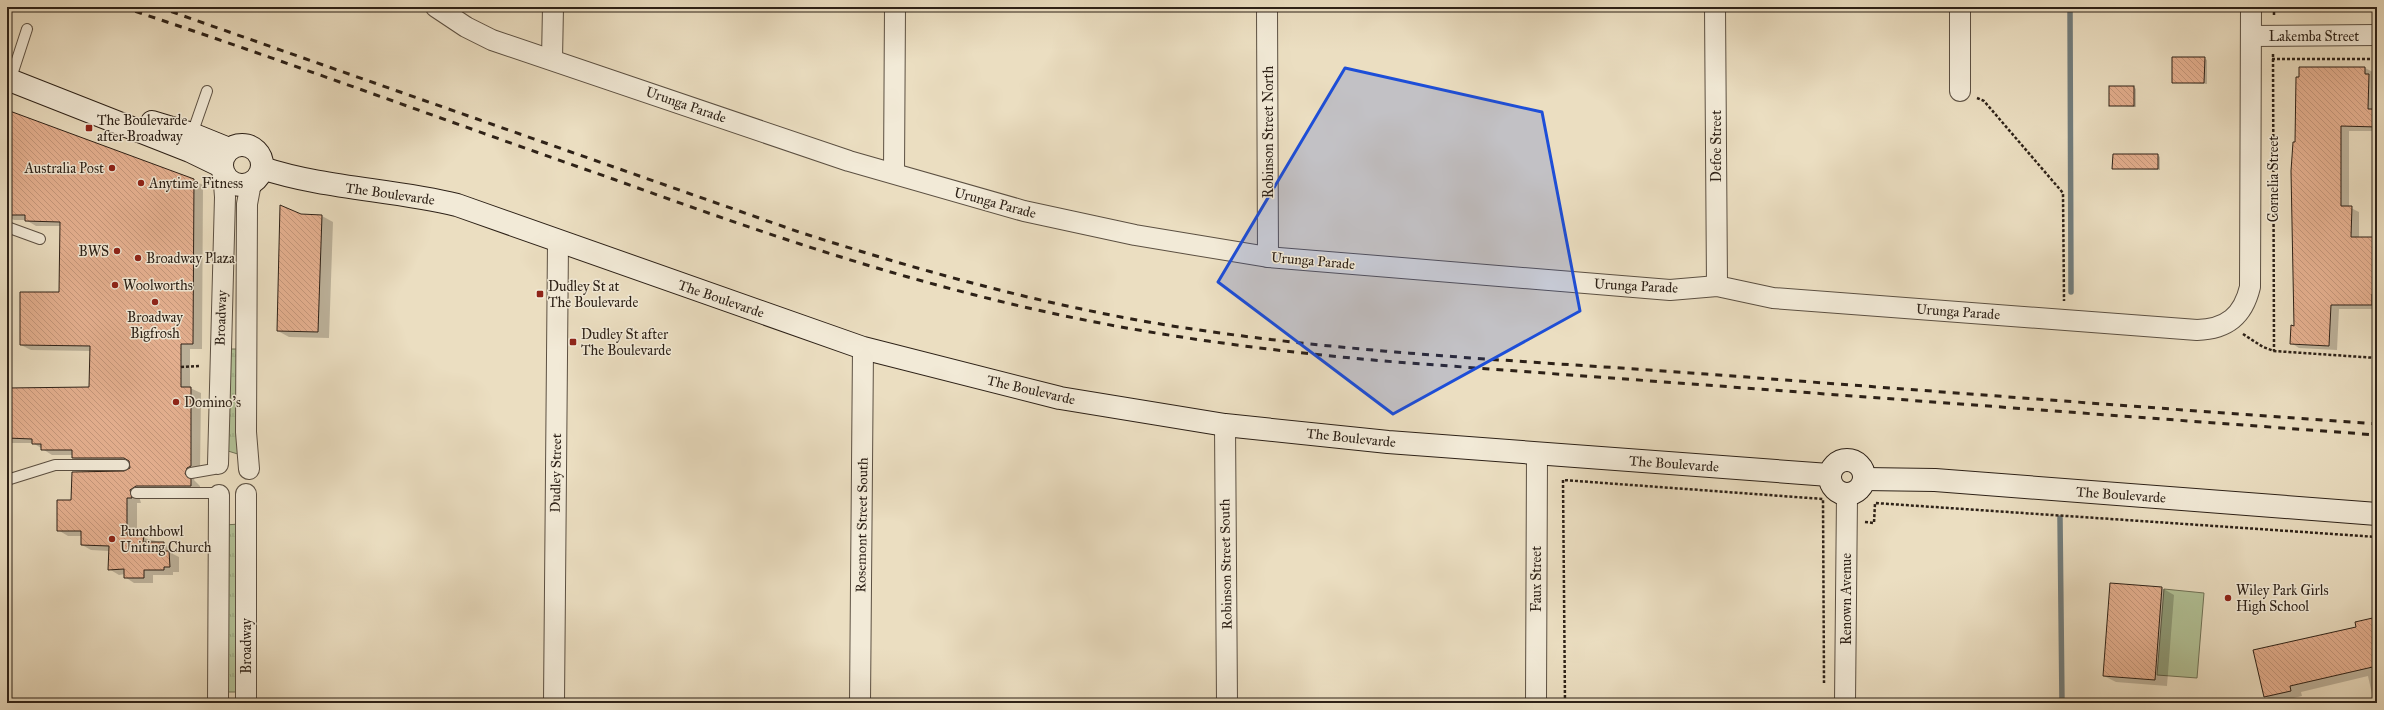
<svg xmlns="http://www.w3.org/2000/svg" width="2384" height="710" viewBox="0 0 2384 710" font-family="'IM FELL Great Primer',serif">
	<style>
		.grass { fill: url(#grass-tufts); stroke: #707257 }
		.park { fill: #b2c297; stroke: #707257 }
		.shadow { fill: #0003 }
		.lines { fill: none; stroke-linecap: round; stroke-linejoin: round }
		.stream { stroke: #717c7c; stroke-width: 5.5 }
		.building { fill: url(#building-back-hatch); stroke: #2d2117 }
		.lane-casing { stroke: #5c5042; stroke-width: 12 }
		.street-casing { stroke: #5c5042; stroke-width: 22 }
		.secondary-casing { stroke: #2d2117; stroke-width: 24 }
		.path { stroke: #2d2117; stroke-width: 2.5; stroke-dasharray: 3 2; stroke-linecap: butt }
		.lane { stroke: #f2ead7; stroke-width: 10 }
		.street { stroke: #f2ead7; stroke-width: 20 }
		.secondary { stroke: #f2ead7; stroke-width: 22 }
		.rail { stroke: #2d2117; stroke-width: 3; stroke-dasharray: 7 7; stroke-linecap: butt }
		.marked { fill: #1d4ed8; fill-opacity: 0.2; stroke: #1d4ed8; stroke-width: 3; stroke-linejoin: round }
		.poi-dot { fill: #8f2418; stroke: #f2ead7; stroke-width: 1.5 }
		.labels { text-anchor: middle; dominant-baseline: central; stroke-width: 3; stroke-linejoin: round; paint-order: stroke }
		.street-label { font-size: 14px; fill: #2d2117; stroke: #f2ead7 }
		.poi-label { font-size: 14px; fill: #2d2117; stroke: #f2ead7; text-anchor: start }
	</style>
	<defs>
		<pattern id="grass-tufts" width="24" height="20" patternUnits="userSpaceOnUse"><rect width="24" height="20" fill="#b2c297"/><path d="M3 7l-1-3M5 7V3M7 7l1-3M15 17l-1-3M17 17v-4M19 17l1-3" fill="none" stroke="#99a681"/></pattern>
		<pattern id="building-back-hatch" width="6" height="6" patternUnits="userSpaceOnUse"><rect width="6" height="6" fill="#e6b191"/><path d="M-1 5l2 2M0 0l6 6M5-1l2 2" fill="none" stroke="#c6987c"/></pattern>
	</defs>
	<rect width="100%" height="100%" fill="#ebdec1"/>
	<filter id="stains"><feTurbulence type="fractalNoise" baseFrequency=".005" numOctaves="4"/><feColorMatrix values="0 0 0 0 .2 0 0 0 0 .09 0 0 0 0 .02 0 0 0 .5 -.17"/></filter>
	<radialGradient id="worn" r=".72"><stop offset=".6" stop-color="#630" stop-opacity="0"/><stop offset="1" stop-color="#630" stop-opacity=".3"/></radialGradient>
	<g class="grass">
		<polygon points="227,349 241,349 241,455 228,451"/>
		<polygon points="240,524 237,692 226,692 224,525"/>
	</g>
	<polygon class="park" points="2164,589 2204,593 2197,678 2157,675"/>
	<g class="shadow">
		<polygon points="2204,58 2207,60 2207,84 2173,82"/>
		<polygon points="2365,68 2373,72 2373,77 2377,79 2377,131 2349,131 2349,207 2359,212 2359,238 2377,238 2377,309 2339,309 2337,350 2299,348 2291,343 2295,327 2296,143"/>
		<polygon points="2134,87 2136,89 2136,107 2110,105"/>
		<polygon points="7,111 193,180 203,185 202,349 190,349 190,388 201,393 200,472 196,474 194,480 200,486 200,491 139,496 141,503 137,503 137,536 163,543 173,549 173,554 179,557 179,572 173,572 173,575 153,575 153,583 134,583 125,577 125,574 119,575 109,569 109,551 91,550 82,545 82,536 68,536 58,530 72,501 125,472 131,464 82,463 73,458 73,455 52,455 33,443 7,443 7,389 90,388 91,351 31,350 21,345 60,293 61,226 36,226 26,220 14,220 7,215"/>
		<polygon points="2158,155 2160,157 2160,170 2113,168"/>
		<polygon points="322,216 333,222 329,338 289,337 278,331"/>
		<polygon points="2376,322 2377,322 2377,351 2374,349"/>
		<polygon points="2111,584 2162,588 2174,595 2167,686 2116,682 2104,676"/>
		<polygon points="2377,618 2377,703 2374,703 2368,676 2301,692 2302,696 2276,702 2265,696 2358,628"/>
	</g>
	<g class="lines">
		<g class="stream">
			<polyline points="2070,7 2071,292"/>
			<polyline points="2060,518 2062,703"/>
		</g>
	</g>
	<g class="building">
		<polygon points="2172,57 2205,57 2204,83 2172,83"/>
		<polygon points="2299,67 2365,67 2365,74 2369,74 2368,109 2377,109 2377,127 2341,126 2341,206 2352,206 2351,237 2377,237 2377,294 2372,294 2372,305 2331,305 2329,346 2290,344 2291,325 2294,326 2291,171 2293,142 2295,142 2296,77 2299,77"/>
		<rect x="2109" y="86" width="25" height="20"/>
		<polygon points="7,110 194,179 193,344 181,344 181,387 191,387 191,466 187,468 185,474 191,479 191,486 136,486 130,490 132,498 127,498 127,535 144,536 143,542 164,542 164,551 169,551 170,567 164,567 164,570 144,570 144,578 124,578 124,569 108,570 109,546 81,545 81,531 57,531 57,500 71,500 72,472 124,471 130,468 129,461 124,458 72,458 72,450 41,450 41,444 32,444 32,439 7,438 7,388 89,387 90,346 20,345 20,292 59,292 60,222 25,221 25,215 7,215"/>
		<polygon points="2113,154 2158,154 2158,169 2112,169"/>
		<polygon points="280,205 301,214 322,215 318,332 277,331"/>
		<polygon points="2110,583 2162,587 2155,680 2103,676"/>
		<polygon points="2377,617 2377,666 2290,686 2291,691 2264,697 2253,650 2356,627 2355,622"/>
	</g>
	<g class="lines">
		<g class="lane-casing">
			<g id="lane">
				<polyline points="10,81 27,29"/>
				<polyline points="192,134 207,91"/>
				<polyline points="7,227 40,239"/>
				<polyline points="191,473 214,469"/>
				<polyline points="7,480 55,465 124,465"/>
				<polyline points="136,493 216,493"/>
			</g>
		</g>
		<g class="street-casing">
			<g id="street">
				<path d="M 436,7 L 466,27 L 492,40 L 849,161 L 1024,211 L 1135,235 L 1268,257 L 1670,290 L 1717,286 L 1773,298 L 2197,330 C 2227,329 2243,316 2250,287 L 2251,7"/>
				<polyline points="1267,7 1268,257"/>
				<polyline points="1715,7 1717,286"/>
				<polyline points="1960,7 1960,91"/>
				<polyline points="2251,36 2377,35"/>
				<polyline points="552,59 553,7"/>
				<polyline points="894,172 895,7"/>
				<polyline points="1225,425 1227,703"/>
				<polyline points="218,464 225,197 223,171"/>
				<polyline points="249,469 246,432 247,204 251,183"/>
				<polyline points="218,703 219,495"/>
				<polyline points="246,703 246,494"/>
				<polyline points="554,703 558,242"/>
				<polyline points="860,703 863,348"/>
				<polyline points="1536,703 1537,454"/>
				<polyline points="1845,703 1847,495"/>
			</g>
		</g>
		<g class="secondary-casing">
			<g id="secondary">
				<polyline points="7,79 190,151 221,166"/>
				<polyline points="152,122 192,134 229,149"/>
				<circle cx="242" cy="165" r="20"/>
				<path d="M 262,168 C 326,189 392,189 457,205 L 863,348 L 1060,398 L 1225,425 L 1388,442 L 1829,475"/>
				<circle cx="1847" cy="477" r="17"/>
				<polyline points="1864,479 1935,480 2377,514"/>
			</g>
		</g>
		<g class="path">
			<polyline points="2274,7 2274,17"/>
			<polyline points="2273,54 2274,351"/>
			<polyline points="2272,59 2377,59"/>
			<polyline points="1977,98 1984,101 2063,193 2064,301"/>
			<polyline points="2243,334 2263,347 2274,351 2377,358"/>
			<polyline points="181,367 199,366"/>
			<polyline points="1865,522 1874,523 1875,503 2377,537"/>
			<polyline points="1565,703 1563,480 1823,499 1824,683"/>
		</g>
		<use href="#lane" class="lane"/>
		<use href="#street" class="street"/>
		<use href="#secondary" class="secondary"/>
		<g class="rail">
			<path d="M 122,7 C 286,61 449,122 613,179 C 732,222 852,264 975,295 C 1114,331 1254,350 1396,362 L 2377,435"/>
			<path d="M 158,7 L 799,232 C 924,272 1050,307 1179,327 C 1353,354 1531,361 1706,374 C 1930,391 2153,408 2377,424"/>
		</g>
	</g>
	<path class="marked" d="M 1345,68 L 1542,112 L 1580,311 L 1393,414 L 1218,282 Z"/>
	<g class="poi-dot">
		<rect x="85" y="124" width="8" height="8" rx="2"/>
		<circle cx="112" cy="168" r="4"/>
		<circle cx="141" cy="183" r="4"/>
		<circle cx="117" cy="251" r="4"/>
		<circle cx="138" cy="258" r="4"/>
		<circle cx="115" cy="285" r="4"/>
		<rect x="536" y="290" width="8" height="8" rx="2"/>
		<circle cx="155" cy="302" r="4"/>
		<rect x="569" y="338" width="8" height="8" rx="2"/>
		<circle cx="176" cy="402" r="4"/>
		<circle cx="112" cy="539" r="4"/>
		<circle cx="2228" cy="598" r="4"/>
	</g>
	<g class="labels">
		<g class="street-label">
			<text x="2314" y="36">Lakemba Street</text>
			<text transform="translate(686 105) rotate(19)">Urunga Parade</text>
			<text transform="translate(1268 132) rotate(-90)">Robinson Street North</text>
			<text transform="translate(1716 146) rotate(-90)">Defoe Street</text>
			<text transform="translate(2273 179) rotate(-90)">Cornelia Street</text>
			<text transform="translate(390 194) rotate(8)">The Boulevarde</text>
			<text transform="translate(995 203) rotate(15)">Urunga Parade</text>
			<text transform="translate(1313 261) rotate(5)">Urunga Parade</text>
			<text transform="translate(1636 286) rotate(3)">Urunga Parade</text>
			<text transform="translate(721 299) rotate(19)">The Boulevarde</text>
			<text transform="translate(1958 312) rotate(4)">Urunga Parade</text>
			<text transform="translate(221 318) rotate(-88)">Broadway</text>
			<text transform="translate(1031 390) rotate(13)">The Boulevarde</text>
			<text transform="translate(1351 438) rotate(6)">The Boulevarde</text>
			<text transform="translate(1674 464) rotate(4)">The Boulevarde</text>
			<text transform="translate(556 473) rotate(-89)">Dudley Street</text>
			<text transform="translate(2121 495) rotate(4)">The Boulevarde</text>
			<text transform="translate(862 525) rotate(-89)">Rosemont Street South</text>
			<text transform="translate(1226 564) rotate(-91)">Robinson Street South</text>
			<text transform="translate(1536 579) rotate(-90)">Faux Street</text>
			<text transform="translate(1846 599) rotate(-90)">Renown Avenue</text>
			<text transform="translate(246 646) rotate(-90)">Broadway</text>
		</g>
		<g class="poi-label">
			<text x="97" y="120">The Boulevarde<tspan x="97" dy="16">after Broadway</tspan></text>
			<text x="104" y="168" text-anchor="end">Australia Post</text>
			<text x="149" y="183">Anytime Fitness</text>
			<text x="109" y="251" text-anchor="end">BWS</text>
			<text x="146" y="258">Broadway Plaza</text>
			<text x="123" y="285">Woolworths</text>
			<text x="548" y="286">Dudley St at<tspan x="548" dy="16">The Boulevarde</tspan></text>
			<text x="155" y="317" text-anchor="middle">Broadway<tspan x="155" dy="16">Bigfrosh</tspan></text>
			<text x="581" y="334">Dudley St after<tspan x="581" dy="16">The Boulevarde</tspan></text>
			<text x="184" y="402">Domino's</text>
			<text x="120" y="531">Punchbowl<tspan x="120" dy="16">Uniting Church</tspan></text>
			<text x="2236" y="590">Wiley Park Girls<tspan x="2236" dy="16">High School</tspan></text>
		</g>
	</g>
	<rect width="2384" height="710" fill="none" stroke="#ebdec1" stroke-width="24"/>
	<rect x="8" y="8" width="2368" height="694" fill="none" stroke="#2d2117" stroke-width="2"/>
	<rect x="12" y="12" width="2360" height="686" fill="none" stroke="#2d2117"/>
	<rect width="100%" height="100%" filter="url(#stains)"/>
	<rect width="100%" height="100%" fill="url(#worn)"/>
</svg>
